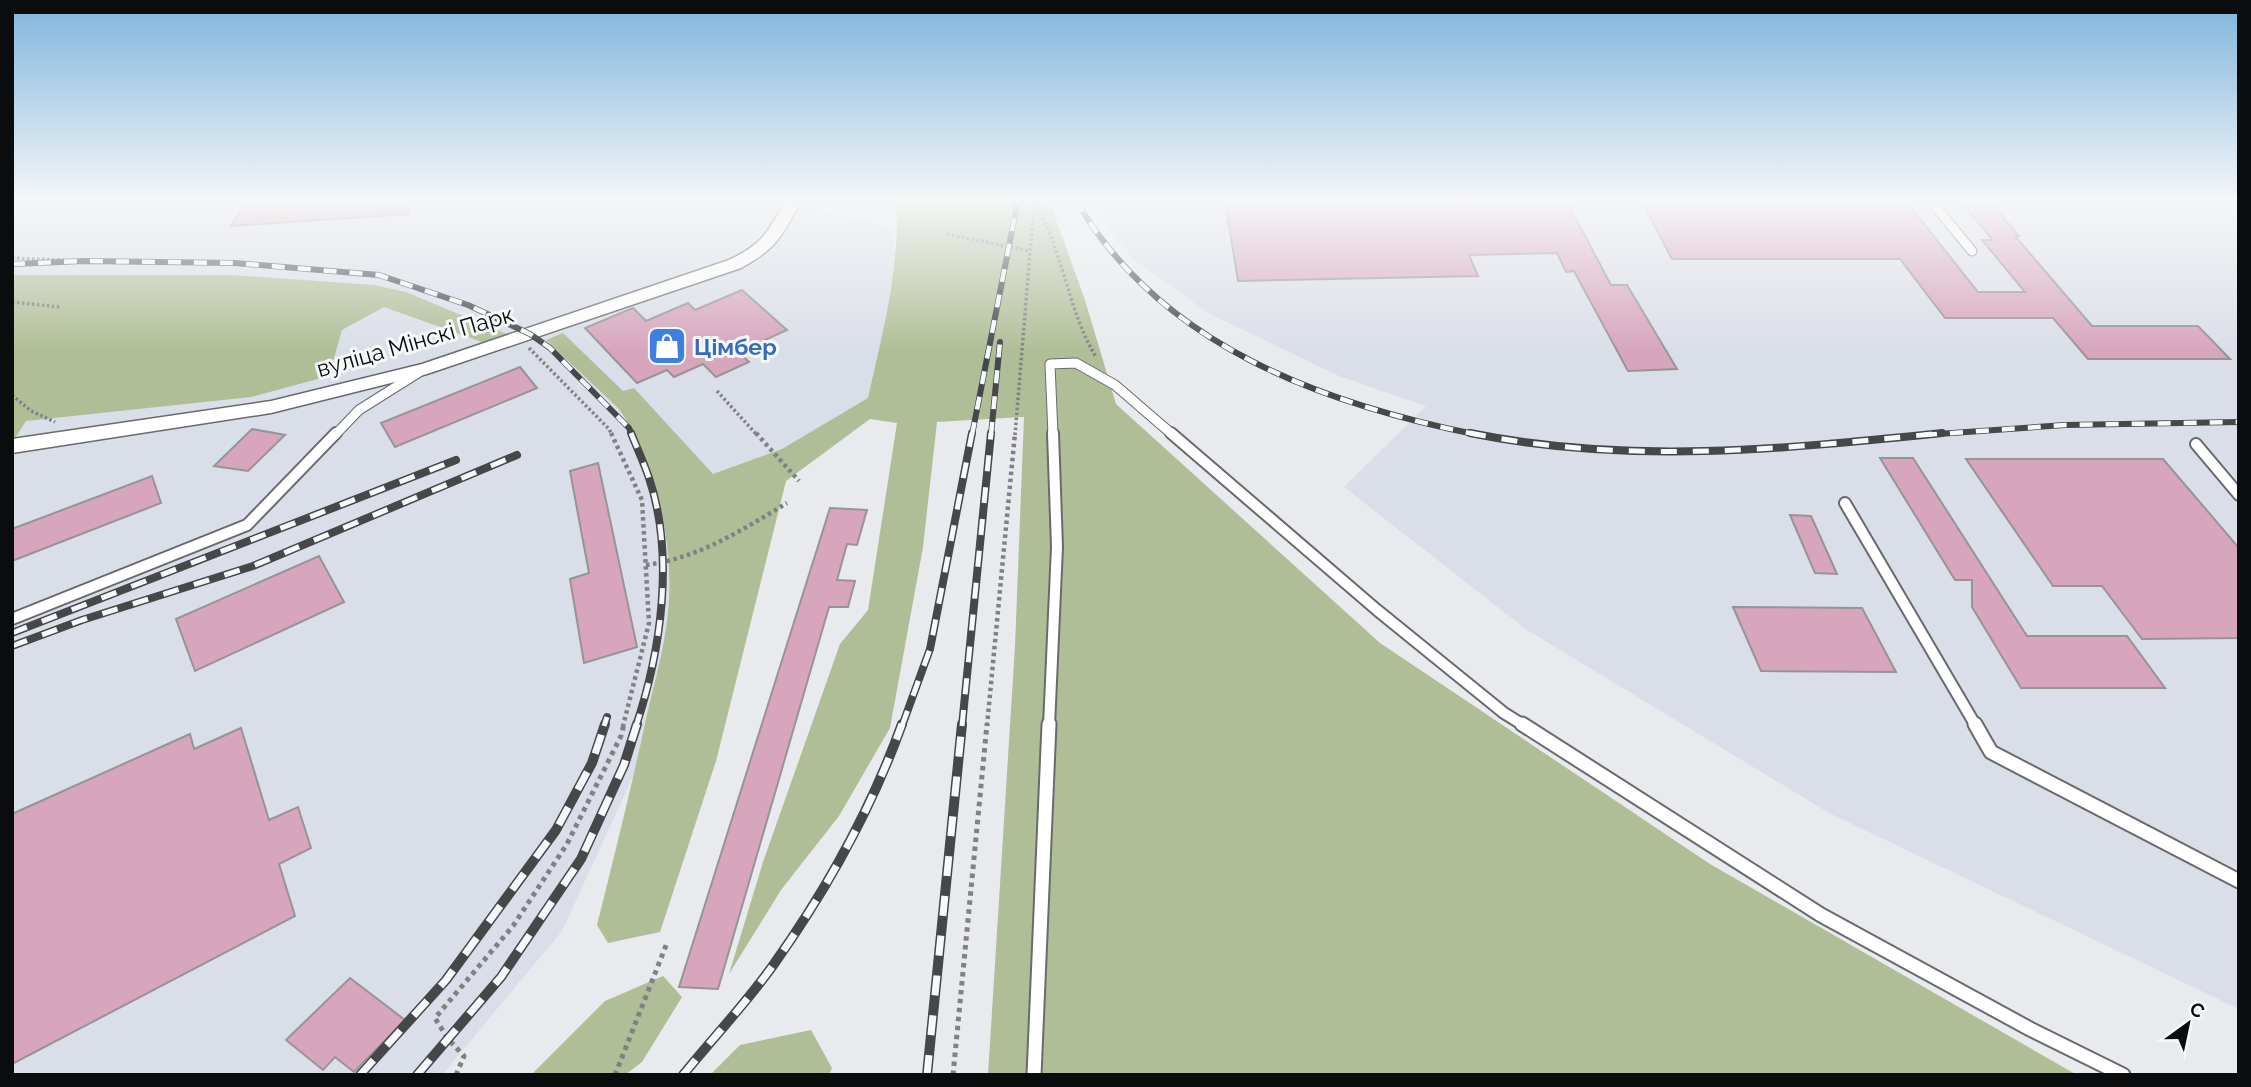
<svg xmlns="http://www.w3.org/2000/svg" width="2251" height="1087" viewBox="0 0 2251 1087" font-family="Raleway,sans-serif">
	<style>
		.built { fill: #dadee8 }
		.green { fill: #b0be97 }
		.building { fill: #d7a5bc; stroke: #979495; stroke-width: 2 }
		.lines { fill: none; stroke-linecap: round; stroke-linejoin: round }
		.service-far2-casing { stroke: #696a6d; stroke-width: 11 }
		.service-far1-casing { stroke: #696a6d; stroke-width: 14 }
		.service-casing { stroke: #696a6d; stroke-width: 17 }
		.minor-casing { stroke: #696a6d; stroke-width: 3 }
		.path-far2 { stroke: #808183; stroke-width: 3.5; stroke-dasharray: 2.5 2.5; stroke-linecap: butt }
		.path-far1 { stroke: #808183; stroke-width: 4.5; stroke-dasharray: 3.5 3.5; stroke-linecap: butt }
		.path { stroke: #808183; stroke-width: 5; stroke-dasharray: 4.5 4.5; stroke-linecap: butt }
		.service-far2 { stroke: #fff; stroke-width: 9 }
		.service-far1 { stroke: #fff; stroke-width: 10 }
		.service { stroke: #fff; stroke-width: 13 }
		.minor { fill: #fff; fill-rule: evenodd }
		.rail-far2-casing { stroke: #464748; stroke-width: 6 }
		.rail-far1-casing { stroke: #464748; stroke-width: 8 }
		.rail-casing { stroke: #464748; stroke-width: 10 }
		.rail-far2 { stroke: #f6f8fb; stroke-width: 4.5; stroke-dasharray: 13; stroke-linecap: butt }
		.rail-far1 { stroke: #f6f8fb; stroke-width: 5; stroke-dasharray: 16; stroke-linecap: butt }
		.rail { stroke: #f6f8fb; stroke-width: 7; stroke-dasharray: 20; stroke-linecap: butt }
		.labels { text-anchor: middle; dominant-baseline: central; stroke-width: 6; stroke-linejoin: round; paint-order: stroke }
		.street-label { font-size: 23px; fill: #0b0c0d; stroke: #f6f8fb }
		.shop-label { font-size: 23px; font-weight: bold; fill: #366cbe; stroke: #f6f8fb; text-anchor: start }
	</style>
	<rect width="100%" height="100%" fill="#e9eaed"/>
	<g class="built">
		<polygon points="12,200 808,200 805,206 891,228 898,265 882,398 838,428 687,493 665,707 562,931 442,1075 12,1075"/>
		<polygon points="1087,200 2239,200 2239,1009 1829,813 1527,630 1344,487 1426,406 1339,376 1210,314 1134,260"/>
	</g>
	<g class="green">
		<path d="M 896,200 L 1049,200 L 1085,300 L 1116,404 L 1380,643 L 1710,864 L 2077,1075 L 988,1075 L 1015,646 L 1024,417 L 937,422 L 923,547 L 890,728 L 839,816 L 781,890 L 729,974 L 763,862 L 840,644 L 868,610 L 897,423 L 870,419 L 786,481 L 716,761 L 660,932 L 608,943 L 597,925 C 613,861 629,797 643,733 C 651,694 664,653 668,613 C 675,548 657,463 619,409 L 546,340 L 563,333 L 623,391 L 634,388 L 713,474 L 782,449 L 868,398 C 882,335 901,266 896,200 Z"/>
		<polygon points="12,275 232,275 374,285 406,292 509,335 485,343 384,307 342,330 329,376 251,397 26,421 12,443"/>
		<polygon points="663,976 682,997 642,1062 625,1075 531,1075 605,1001"/>
		<polygon points="811,1030 832,1068 829,1075 710,1075 740,1045"/>
	</g>
	<g class="building">
		<polygon points="248,200 408,200 409,214 231,226"/>
		<polygon points="1225,200 1457,200 1458,202 1566,200 1611,285 1627,285 1677,369 1628,371 1574,271 1566,272 1557,253 1469,255 1478,276 1238,281"/>
		<polygon points="1641,200 1905,200 1978,292 2025,292 1982,240 1993,240 1959,200 1988,200 2019,236 2015,236 2092,326 2198,326 2230,359 2088,359 2053,318 1945,318 1900,259 1672,259"/>
		<polygon points="742,290 787,330 739,352 749,362 716,377 703,364 674,377 667,370 637,383 585,328 633,308 646,321 688,303 695,310"/>
		<polygon points="520,367 537,388 395,447 381,423"/>
		<polygon points="252,429 285,435 248,471 214,466"/>
		<polygon points="1880,458 1913,458 2027,636 2127,636 2165,688 2021,688 1972,607 1972,580 1955,580"/>
		<polygon points="1966,459 2163,459 2239,548 2239,638 2142,639 2102,586 2053,586"/>
		<polygon points="598,463 637,647 584,663 570,579 589,573 570,471"/>
		<polygon points="152,476 161,503 12,561 12,529"/>
		<polygon points="830,508 867,510 857,545 847,544 837,580 855,581 848,607 829,607 718,989 679,987"/>
		<polygon points="1790,515 1811,516 1837,574 1815,573"/>
		<polygon points="319,556 344,602 195,671 176,619"/>
		<polygon points="1733,607 1862,608 1896,672 1761,671"/>
		<polygon points="241,728 269,820 298,807 311,848 279,864 295,916 12,1064 12,814 190,734 194,749"/>
		<polygon points="350,978 405,1020 354,1072 335,1057 323,1070 286,1040"/>
	</g>
	<g class="lines">
		<g class="service-far2-casing">
			<g id="service-far2">
				<polyline points="1930,200 1972,251"/>
				<polyline points="335,435 359,410 421,371"/>
				<polyline points="1053,435 1050,364 1076,363 1115,385 1173,435"/>
			</g>
		</g>
		<g class="service-far1-casing">
			<g id="service-far1">
				<polyline points="1171,433 1377,610 1504,713 1525,726"/>
				<polyline points="2196,444 2239,495"/>
				<polyline points="1845,503 1976,726"/>
				<polyline points="12,619 247,525 336,433"/>
				<polyline points="1049,726 1057,547 1053,433"/>
			</g>
		</g>
		<g class="service-casing">
			<g id="service">
				<polyline points="1522,724 1821,915 2030,1029 2123,1075"/>
				<polyline points="1975,724 1991,752 2239,881"/>
				<polyline points="1034,1075 1049,724"/>
			</g>
		</g>
		<g class="minor-casing">
			<path id="minor" d="M 786,200 L 802,200 C 782,235 778,248 741,268 L 427,374 L 271,413 L 12,453 L 12,439 L 271,401 L 422,364 L 729,260 C 764,243 767,233 786,200 Z"/>
		</g>
		<g class="path-far2">
			<path d="M 1035,200 C 1036,212 1044,219 1048,229 C 1066,272 1072,317 1096,357"/>
			<polyline points="947,234 1029,251"/>
			<polyline points="12,258 84,261"/>
			<polyline points="12,302 60,307"/>
			<polyline points="529,348 609,429 612,435"/>
			<polyline points="717,391 757,435"/>
			<polyline points="12,395 31,411 55,422"/>
			<polyline points="1015,435 1034,205 1017,200"/>
		</g>
		<g class="path-far1">
			<polyline points="611,433 642,500 649,623 623,726"/>
			<polyline points="756,433 799,481"/>
			<path d="M 646,565 C 699,558 742,530 787,503"/>
			<polyline points="987,726 1015,433"/>
		</g>
		<g class="path">
			<polyline points="456,1075 464,1056 448,1039 435,1018 513,926 567,844 621,736 624,724"/>
			<polyline points="615,1075 667,943"/>
			<polyline points="953,1075 987,724"/>
		</g>
		<use href="#service-far2" class="service-far2"/>
		<use href="#service-far1" class="service-far1"/>
		<use href="#service" class="service"/>
		<use href="#minor" class="minor"/>
		<g class="rail-far2-casing">
			<g id="rail-far2">
				<path d="M 1076,200 C 1159,345 1323,404 1479,435"/>
				<polyline points="12,264 84,261 235,263 379,275 468,305 530,334 550,348 629,428 632,435"/>
				<polyline points="972,435 1018,200"/>
				<polyline points="991,435 1000,342"/>
				<polyline points="1924,435 2065,425 2239,422"/>
			</g>
		</g>
		<g class="rail-far1-casing">
			<g id="rail-far1">
				<path d="M 631,433 C 637,448 644,463 649,478 C 675,555 661,651 636,726"/>
				<path d="M 1470,433 C 1628,465 1784,449 1942,433"/>
				<polyline points="12,633 456,460"/>
				<polyline points="12,646 82,620 253,566 517,455"/>
				<polyline points="604,726 607,717"/>
				<polyline points="902,726 930,649 972,433"/>
				<polyline points="962,726 991,433"/>
			</g>
		</g>
		<g class="rail-casing">
			<g id="rail">
				<polyline points="360,1075 446,980 556,830 592,763 605,724"/>
				<polyline points="417,1075 501,977 581,859 624,765 637,724"/>
				<path d="M 683,1075 C 713,1038 747,1002 774,964 C 827,889 871,810 902,724"/>
				<polyline points="927,1075 962,724"/>
			</g>
		</g>
		<use href="#rail-far2" class="rail-far2"/>
		<use href="#rail-far1" class="rail-far1"/>
		<use href="#rail" class="rail"/>
	</g>
	<linearGradient id="sky" x2="0" y2="1"><stop stop-color="#7eb5dd"/><stop offset="0.57" stop-color="#f5f6f7"/><stop offset="1" stop-color="#f5f6f7" stop-opacity="0"/></linearGradient>
	<rect width="2251" height="352" fill="url(#sky)"/>
	<defs>
		<g id="shop-square" transform="scale(2.0125)"><rect x="-9" y="-9" width="18" height="18" rx="4" fill="#3f7fe0" stroke="#f6f8fb"/><path d="M-5-2.5h2.3a2.7 3.5 0 0 1 5.4 0H5L5.5 6h-11ZM-1.5-2.5h3a1.5 2.3 0 0 0-3 0Z" fill="#fff"/></g>
	</defs>
	<g fill-rule="evenodd">
		<use href="#shop-square" x="667" y="346"/>
	</g>
	<g class="labels">
		<g class="street-label">
			<text transform="translate(415 341) rotate(-16)">вуліца Мінскі Парк</text>
		</g>
		<g class="shop-label">
			<text x="694" y="346">Цімбер</text>
		</g>
	</g>
	<rect width="2251" height="1087" fill="none" stroke="#0b0c0d" stroke-width="28"/>
	<g transform="translate(2188 1024) rotate(33)" stroke="#f6f8fb" stroke-width="5" paint-order="stroke">
	<path d="M0-5L12 26L0 18L-12 26Z" fill="#0b0c0d"/>
	<text y="-10" font-size="19" font-weight="bold" text-anchor="middle" fill="#0b0c0d">С</text>
	</g>
</svg>
